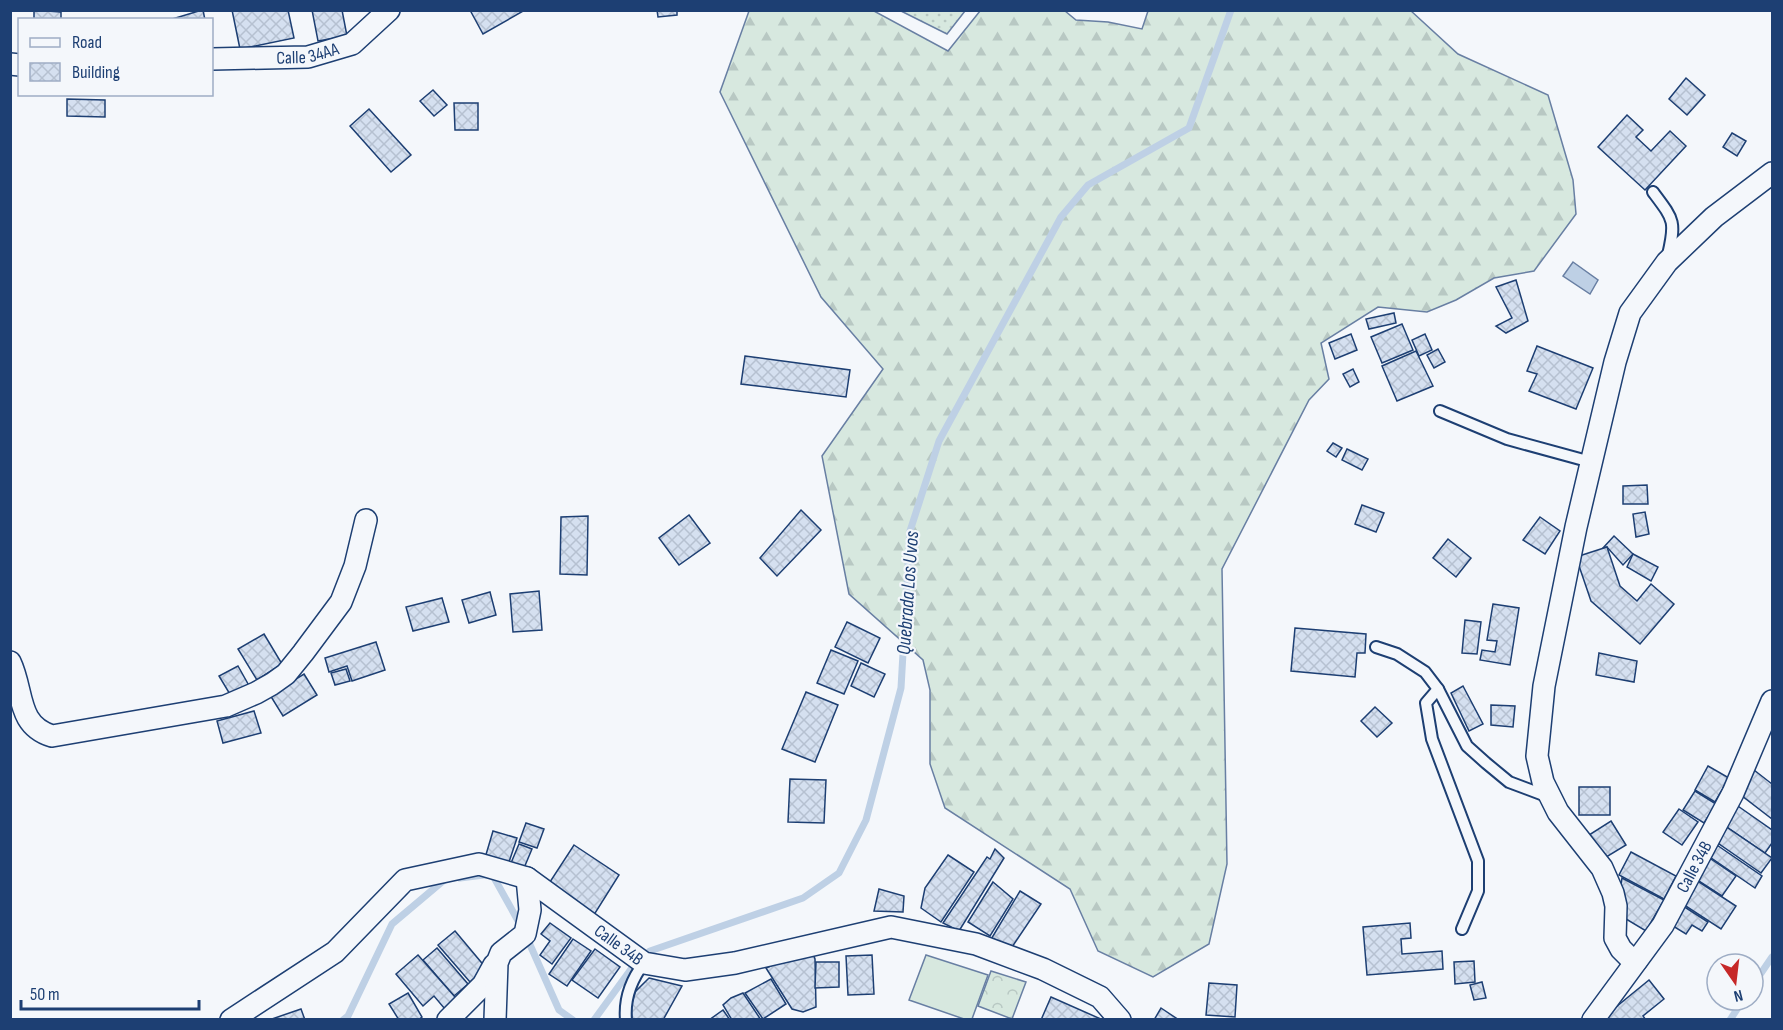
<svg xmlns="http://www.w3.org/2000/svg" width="1783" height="1030" viewBox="0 0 1783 1030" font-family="'Sofia Sans Condensed',sans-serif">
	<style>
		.grass { fill: url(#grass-dots); stroke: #687fa3; stroke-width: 1.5 }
		.forest { fill: url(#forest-firs); stroke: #687fa3; stroke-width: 1.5 }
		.park { fill: url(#park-crowns); stroke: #687fa3; stroke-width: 1.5 }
		.pitch { fill: #d7e8df; stroke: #687fa3; stroke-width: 1.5 }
		.water { fill: #bed0e5; stroke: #687fa3; stroke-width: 1.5 }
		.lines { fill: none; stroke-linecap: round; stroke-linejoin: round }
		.stream { stroke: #bed0e5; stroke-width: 7 }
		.building { fill: url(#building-cross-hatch); stroke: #1d3f73; stroke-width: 1.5 }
		.service-casing { stroke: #1d3f73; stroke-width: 14 }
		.minor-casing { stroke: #1d3f73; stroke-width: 24 }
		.service { stroke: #f4f7fb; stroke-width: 10 }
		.minor { stroke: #f4f7fb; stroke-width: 21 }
		.labels { text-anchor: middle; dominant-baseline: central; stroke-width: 4.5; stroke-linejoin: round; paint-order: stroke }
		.street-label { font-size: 18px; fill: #1d3f73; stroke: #f4f7fb }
		.water-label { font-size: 20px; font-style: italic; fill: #1d3f73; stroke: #f4f7fb }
	</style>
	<defs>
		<pattern id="grass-dots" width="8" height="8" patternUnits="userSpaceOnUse" patternTransform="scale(1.5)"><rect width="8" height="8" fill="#d7e8df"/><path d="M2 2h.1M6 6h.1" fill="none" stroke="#b8c8c3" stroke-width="1.8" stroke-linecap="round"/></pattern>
		<pattern id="forest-firs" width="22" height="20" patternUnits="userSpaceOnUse" patternTransform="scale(1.5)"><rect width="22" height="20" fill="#d7e8df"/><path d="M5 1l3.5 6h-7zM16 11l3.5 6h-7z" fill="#b8c8c3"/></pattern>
		<pattern id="park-crowns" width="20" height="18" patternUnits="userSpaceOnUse" patternTransform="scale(1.5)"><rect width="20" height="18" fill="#d7e8df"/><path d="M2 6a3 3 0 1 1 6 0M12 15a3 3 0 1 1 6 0" fill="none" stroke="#b8c8c3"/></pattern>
		<pattern id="building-cross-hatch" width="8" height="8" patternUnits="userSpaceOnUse" patternTransform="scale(1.5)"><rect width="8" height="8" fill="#d5e0f0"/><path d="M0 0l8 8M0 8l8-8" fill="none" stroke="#b6c1d1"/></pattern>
	</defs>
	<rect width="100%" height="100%" fill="#f4f7fb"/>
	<polygon class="grass" points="901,11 965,11 947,34"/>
	<polygon class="forest" points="1410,10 1458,54 1548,95 1573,180 1576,214 1534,271 1494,278 1456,300 1427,312 1378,307 1321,343 1329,379 1309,400 1222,569 1227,864 1209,944 1153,977 1098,951 1070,889 945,808 930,764 930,690 923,660 849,594 822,456 883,369 821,297 720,92 749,11 874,11 948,51 980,11 1065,11 1076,20 1108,22 1142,29 1148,11"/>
	<polygon class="park" points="991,971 1026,982 1012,1019 978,1006"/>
	<polygon class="pitch" points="926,955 988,975 972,1019 964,1019 909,1000"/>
	<polygon class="water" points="1573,262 1598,280 1590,294 1563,276"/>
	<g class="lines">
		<g class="stream">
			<polyline points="460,878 492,874 522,928"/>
			<polyline points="527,938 559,1010 573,1020"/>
			<polyline points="1753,985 1772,957"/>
			<polyline points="343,1020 348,1016 392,924 443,881"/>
			<polyline points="594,1020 634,965 650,951 803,898 839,873 866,820 901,688 910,531 939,441 1061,217 1088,185 1189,128 1231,10"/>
			<polyline points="1730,1020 1743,1000"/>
		</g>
	</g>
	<g class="building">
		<polygon points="34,10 61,12 61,20 34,20"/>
		<polygon points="203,10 205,20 169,20 202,10"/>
		<polygon points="232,10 288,10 294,38 240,49"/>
		<polygon points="312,10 342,10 347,36 318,41"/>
		<polygon points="470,10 525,10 483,34"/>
		<polygon points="657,10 677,10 677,15 658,17"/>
		<polygon points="1686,78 1705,95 1687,115 1669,99"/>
		<polygon points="433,90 447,105 434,116 420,101"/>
		<polygon points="67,99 105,100 105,117 67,116"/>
		<polygon points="454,103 478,103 478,130 455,130"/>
		<polygon points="369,109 411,155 391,172 350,126"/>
		<polygon points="1627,115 1643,130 1636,137 1651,151 1670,131 1686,146 1645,190 1598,147"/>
		<polygon points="1732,133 1746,141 1737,156 1723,147"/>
		<polygon points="1516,280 1528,321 1506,333 1496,326 1512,318 1496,287"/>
		<polygon points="1394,313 1396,323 1369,329 1366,319"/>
		<polygon points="1402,324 1413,350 1382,363 1371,337"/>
		<polygon points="1351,334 1357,350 1335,359 1329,343"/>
		<polygon points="1425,334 1432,350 1419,356 1412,340"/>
		<polygon points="1537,346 1593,368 1576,409 1529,391 1537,374 1527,371"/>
		<polygon points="1438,349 1445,362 1434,368 1427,355"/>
		<polygon points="1416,351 1433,386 1397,401 1382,366"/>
		<polygon points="745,356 850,370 846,397 741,384"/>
		<polygon points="1353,369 1359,382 1350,387 1343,374"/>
		<polygon points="1333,443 1342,448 1336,457 1327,451"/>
		<polygon points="1347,449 1368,459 1362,470 1342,460"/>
		<polygon points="1647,485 1648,504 1623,504 1623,486"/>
		<polygon points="1362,505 1384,513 1376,532 1355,524"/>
		<polygon points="801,510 821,530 777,576 760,558"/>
		<polygon points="1645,512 1649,534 1636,537 1633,514"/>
		<polygon points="689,515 710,543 679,565 659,538"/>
		<polygon points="588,516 587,575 560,574 561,517"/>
		<polygon points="1540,517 1560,531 1545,554 1523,540"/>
		<polygon points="1614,536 1633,554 1623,565 1607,547 1603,548"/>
		<polygon points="1448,539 1471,558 1456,577 1433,558"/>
		<polygon points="1607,547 1620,586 1637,601 1651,584 1674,604 1640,644 1591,601 1576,557"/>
		<polygon points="1633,554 1658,567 1651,581 1627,567"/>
		<polygon points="539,591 542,630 513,632 510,594"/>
		<polygon points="490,592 496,615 469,623 462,600"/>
		<polygon points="442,598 449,622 413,631 406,607"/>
		<polygon points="1493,604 1519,608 1510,665 1480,660 1482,650 1495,652 1497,641 1487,640"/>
		<polygon points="1465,620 1481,622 1477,654 1462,653"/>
		<polygon points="847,622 880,638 868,663 835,647"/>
		<polygon points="1295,628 1366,634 1365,653 1357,653 1355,677 1291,671"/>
		<polygon points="264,634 282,664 257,680 238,649"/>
		<polygon points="376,642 385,670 352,681 347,666 329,672 325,658"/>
		<polygon points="831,650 858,661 844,694 817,683"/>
		<polygon points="1599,653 1637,661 1634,682 1596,675"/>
		<polygon points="861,663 885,674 874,697 851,686"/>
		<polygon points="238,666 252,691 234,701 219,676"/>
		<polygon points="346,669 350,681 335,685 331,673"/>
		<polygon points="304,674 317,695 283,716 270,695"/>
		<polygon points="1463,686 1483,724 1469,731 1451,693"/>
		<polygon points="806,692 838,705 815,762 782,749"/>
		<polygon points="1491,705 1515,706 1513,727 1491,725"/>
		<polygon points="1375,707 1392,723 1377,737 1361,721"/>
		<polygon points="254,711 261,733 223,743 217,721"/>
		<polygon points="1708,766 1729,778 1715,802 1695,790"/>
		<polygon points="1754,770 1772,784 1772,819 1737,792"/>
		<polygon points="790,779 826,780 824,823 788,822"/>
		<rect x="1579" y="787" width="31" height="28"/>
		<polygon points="1695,791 1716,804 1704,823 1683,810"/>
		<polygon points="1735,804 1772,830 1772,843 1765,853 1721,823"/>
		<polygon points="1679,809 1698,822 1682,845 1663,832"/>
		<polygon points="1611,821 1626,845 1603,859 1589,835"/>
		<polygon points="526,823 544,829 537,848 519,842"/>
		<polygon points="1722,824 1772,858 1761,873 1712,839"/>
		<polygon points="493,831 517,838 508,865 485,858"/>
		<polygon points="1711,841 1762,876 1755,888 1704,853"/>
		<polygon points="519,844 532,849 524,868 511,863"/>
		<polygon points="574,845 619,875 592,918 546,888"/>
		<polygon points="995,849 1004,858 959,931 943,923 987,857 990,859"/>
		<polygon points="1631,852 1676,876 1664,899 1619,875"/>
		<polygon points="948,855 974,872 941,922 921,908 925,888"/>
		<polygon points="1705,855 1736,876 1722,896 1691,876"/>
		<polygon points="1622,878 1664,900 1646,931 1621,916 1618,906"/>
		<polygon points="1693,878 1736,906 1721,929 1678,901"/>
		<polygon points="993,882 1013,899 990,936 968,922"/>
		<polygon points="879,889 904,896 903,912 874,911"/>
		<polygon points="1020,891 1041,904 1010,950 990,941"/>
		<polygon points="1680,904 1708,922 1702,931 1692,925 1686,934 1668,923"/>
		<polygon points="550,923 571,938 552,964 540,955 550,941 541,934"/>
		<polygon points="1410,923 1411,938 1401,939 1402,954 1442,951 1443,969 1367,975 1363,927"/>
		<polygon points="455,931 486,968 470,982 438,945"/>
		<polygon points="573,939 591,951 567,986 549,974"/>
		<polygon points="437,948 468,984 454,996 423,960"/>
		<polygon points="811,948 815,959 816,1007 803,1012 792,1009 766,968"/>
		<polygon points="595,949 620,967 598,998 572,980"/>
		<polygon points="418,955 462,1005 450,1015 434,996 423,1006 396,974"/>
		<polygon points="872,955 874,994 848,995 846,956"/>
		<polygon points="1474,961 1475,982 1455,984 1454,962"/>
		<polygon points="816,962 839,962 839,987 815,988"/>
		<polygon points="649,978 682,986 663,1020 632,1020 631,1007 635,992"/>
		<polygon points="771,979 786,1004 763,1019 745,993"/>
		<polygon points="1649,980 1664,999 1643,1016 1646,1020 1600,1020"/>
		<polygon points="1482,982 1486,998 1474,1000 1470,985"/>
		<polygon points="1209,983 1237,985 1235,1017 1206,1015"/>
		<polygon points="408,993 422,1017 418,1020 399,1020 389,1004"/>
		<polygon points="743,993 761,1020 732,1020 723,1005 731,998"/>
		<polygon points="1051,997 1103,1020 1041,1020"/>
		<polygon points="1161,1008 1179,1020 1154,1020"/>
		<polygon points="301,1009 305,1020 269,1020"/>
		<polygon points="723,1010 730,1020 709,1020"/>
	</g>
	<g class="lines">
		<g class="service-casing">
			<g id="service">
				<path d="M 1653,192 C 1674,220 1676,221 1668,255"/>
				<polyline points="1440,411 1507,439 1591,462"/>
				<polyline points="1376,647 1397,654 1425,672 1438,689 1467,746 1486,763 1509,782 1549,797"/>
				<polyline points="1438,689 1426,703 1432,739 1478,861 1478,891 1462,929"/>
				<path d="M 626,1020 C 624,998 631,980 644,963"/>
			</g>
		</g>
		<g class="minor-casing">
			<g id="minor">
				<path id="s1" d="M 212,59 L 308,57 L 352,44 L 389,10"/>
				<polyline points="10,64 20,65"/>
				<path d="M 10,662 C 24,691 16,725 52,736 L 226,706 L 256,693 L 272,684 L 286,674 L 303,653 L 341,602 L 355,566 L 366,520"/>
				<polyline points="1637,960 1628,956 1621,949 1615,938 1616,906 1613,893 1602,868 1558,812 1543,782 1537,756 1544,686 1576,527 1615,362 1630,313 1667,262 1714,217 1772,173"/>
				<path id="s2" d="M 231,1020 L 335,952 L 405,880 L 479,864 L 527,878 L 644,963 L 685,970 L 735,963 L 891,927 L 976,944 L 1043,969 L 1100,997 L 1120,1020"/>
				<polyline points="448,1020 483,985 494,965"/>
				<polyline points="495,1020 497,963 501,953 525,934 530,910 527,878"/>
				<path id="s3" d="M 1593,1020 L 1663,925 L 1733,793 L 1772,701"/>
			</g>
		</g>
		<use href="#service" class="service"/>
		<use href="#minor" class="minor"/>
	</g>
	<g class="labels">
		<g class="street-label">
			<text stroke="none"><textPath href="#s1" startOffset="96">Calle 34AA</textPath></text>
			<text stroke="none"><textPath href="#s3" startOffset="184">Calle 34B</textPath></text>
			<text stroke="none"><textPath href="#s2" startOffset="464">Calle 34B</textPath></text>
		</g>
		<g class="water-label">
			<text transform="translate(908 593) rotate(-86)">Quebrada Los Uvos</text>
		</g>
	</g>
	<rect width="1783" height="1030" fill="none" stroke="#1d3f73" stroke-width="24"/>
	<rect x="18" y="18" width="195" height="78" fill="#f4f7fb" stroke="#9eadc5" stroke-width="1.5"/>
	<rect x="30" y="38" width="30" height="9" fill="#f4f7fb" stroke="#9eadc5" stroke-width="1.5"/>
	<text x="72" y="48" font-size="18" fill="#1d3f73">Road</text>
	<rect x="30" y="63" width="30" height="18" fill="url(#building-cross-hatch)" stroke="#9eadc5" stroke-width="1.5"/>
	<text x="72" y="78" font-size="18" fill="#1d3f73">Building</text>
	<g transform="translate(1735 982) rotate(166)"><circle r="28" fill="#f4f7fb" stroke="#9eadc5" stroke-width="1.5"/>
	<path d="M0-4.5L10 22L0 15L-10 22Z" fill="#c62828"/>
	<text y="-9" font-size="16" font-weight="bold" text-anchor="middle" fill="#1d3f73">N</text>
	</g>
	<path d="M21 1000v9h178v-9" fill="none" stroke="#1d3f73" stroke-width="3"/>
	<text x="30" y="1000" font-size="18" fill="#1d3f73" stroke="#f4f7fb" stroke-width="4.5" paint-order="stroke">50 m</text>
</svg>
